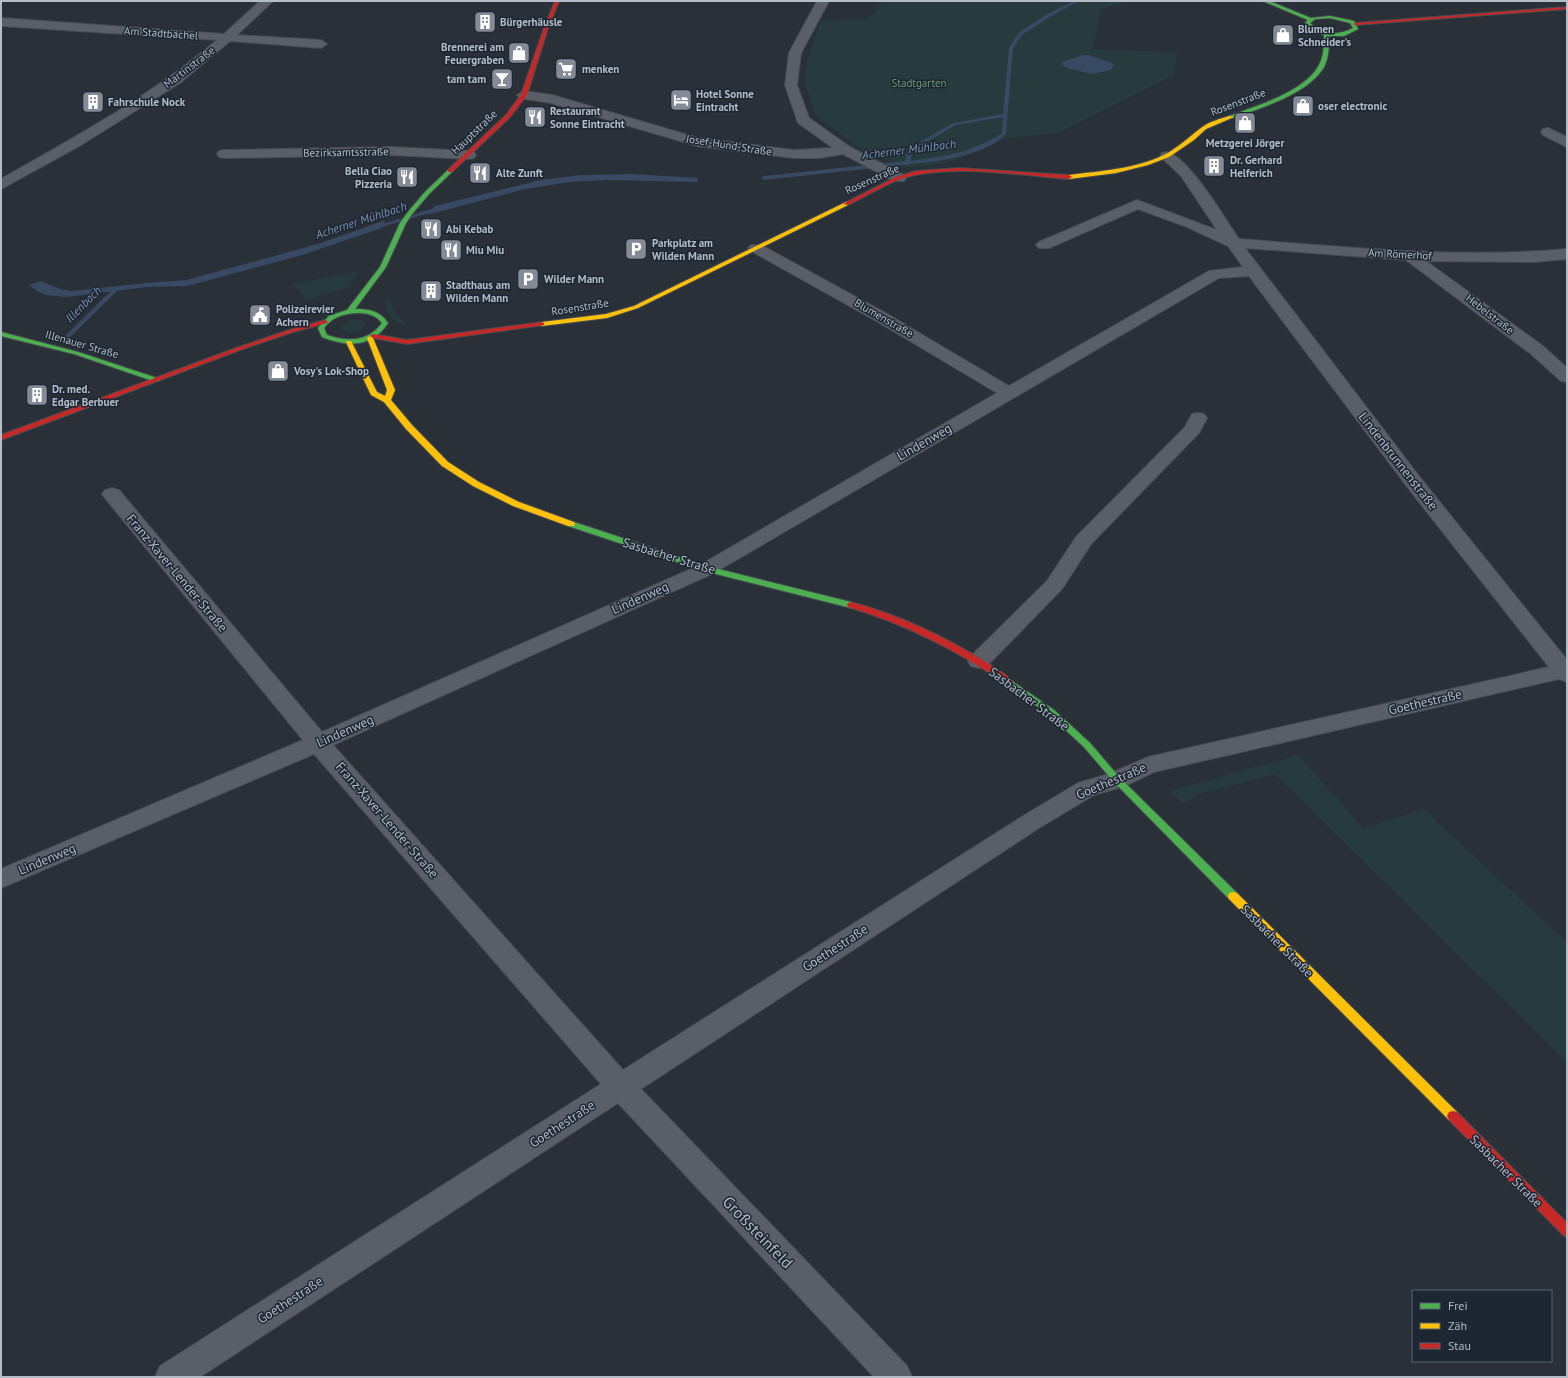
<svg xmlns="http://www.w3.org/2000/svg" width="1568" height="1378" viewBox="0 0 1568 1378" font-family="'PT Sans',sans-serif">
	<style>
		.green { fill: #273a3e }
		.water { fill: #384963 }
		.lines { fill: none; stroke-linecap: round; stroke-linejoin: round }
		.stream { fill: #384963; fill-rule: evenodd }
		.street-casing { stroke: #484c53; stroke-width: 2 }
		.fast-casing { stroke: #484c53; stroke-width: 2 }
		.slow-casing { stroke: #484c53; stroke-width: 2 }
		.jam-casing { stroke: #484c53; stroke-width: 2 }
		.street { fill: #5a5e66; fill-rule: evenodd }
		.fast { fill: #4caf50; fill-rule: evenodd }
		.slow { fill: #ffc107; fill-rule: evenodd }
		.jam { fill: #c62828; fill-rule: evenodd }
		.labels { text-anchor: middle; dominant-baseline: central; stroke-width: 3; stroke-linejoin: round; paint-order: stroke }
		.far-poi-label { font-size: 11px; font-weight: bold; fill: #b4bcc9; stroke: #1d2633; text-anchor: start }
		.far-street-label { font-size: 11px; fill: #b4bcc9; stroke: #1d2633 }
		.far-park-label { font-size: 11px; fill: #6b9a76; stroke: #1d2633 }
		.far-water-label { font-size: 12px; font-style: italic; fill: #7c92b1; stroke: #1d2633 }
		.street-label { font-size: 13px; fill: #b4bcc9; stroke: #1d2633 }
		.near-street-label { font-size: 16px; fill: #b4bcc9; stroke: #1d2633 }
	</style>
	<rect width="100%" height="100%" fill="#2a3038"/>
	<g class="green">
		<polygon points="882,1 1126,1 1101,10 1093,49 1177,52 1174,75 1058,133 1005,139 954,161 920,167 902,167 859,148 817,117 805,85 807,59 821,20 866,19 876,11"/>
		<polygon points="359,271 350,287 307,300 292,284"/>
		<path d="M 385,299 L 389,300 L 395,313 L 408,326 C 396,324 383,313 385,299 Z"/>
		<path d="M 350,320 L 358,320 L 365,322 L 366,326 C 359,333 350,334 342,330 L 341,326 Z"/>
		<polygon points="1298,755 1364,828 1424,809 1567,943 1567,1063 1275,774 1193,796 1195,799 1182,803 1170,791"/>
	</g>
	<g class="water">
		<polygon points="1083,55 1089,55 1114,64 1111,70 1092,74 1067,68 1061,64 1063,62"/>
		<polygon points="632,174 698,178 697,182 606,180 570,182 525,189 427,215 435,206 541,180 581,175"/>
		<polygon points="383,221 385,222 382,228 302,255 187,286 147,287 66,297 46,295 37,291 29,285 41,281 60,289 72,291 146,283 186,280 318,244"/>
	</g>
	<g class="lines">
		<g class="stream">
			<path d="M 1074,1 L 1079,1 L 1053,15 L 1022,35 L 1013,48 L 1006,134 C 989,151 962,156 939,161 L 764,180 L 761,178 L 764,176 L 905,161 L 909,148 L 953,123 L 1003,114 L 1009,48 L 1018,33 L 1049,13 ZM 1003,117 L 1002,133 C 974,152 943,157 910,161 L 913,150 L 956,125 Z"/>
			<polygon points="441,206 444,208 443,209 375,229 370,228"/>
			<polygon points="116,287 119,289 118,290 70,337 66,337 66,335 114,288"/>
		</g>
		<g class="street-casing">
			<g id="street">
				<path d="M 260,1 L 273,1 L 237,35 L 321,40 L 327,44 L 321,48 L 230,41 L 180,83 L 81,145 L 1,189 L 1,179 C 75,137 151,96 217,40 L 1,26 L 1,18 L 224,34 Z"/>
				<polygon points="817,1 829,1 801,53 797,85 809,118 850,147 904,175 906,178 904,181 894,181 843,154 819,158 794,158 697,146 551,103 519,98 517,95 524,91 552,95 698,138 794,150 833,148 798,123 785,85 789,53"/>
				<polygon points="1548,128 1567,137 1567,147 1543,135 1541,132 1543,129"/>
				<polygon points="392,147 469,151 474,152 476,155 474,158 469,159 392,155 224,158 219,157 217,154 219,151 224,150"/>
				<path d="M 1167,152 C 1189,157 1225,219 1239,239 C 1347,247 1458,259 1567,249 L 1567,259 L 1534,262 L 1426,261 L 1543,346 L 1567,368 L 1567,382 L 1561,381 L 1531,354 L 1406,260 L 1245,248 L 1422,480 L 1567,660 L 1567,682 L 1559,679 L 1154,772 L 1125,786 L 1094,795 L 1039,828 L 641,1089 L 907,1366 L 912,1377 L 874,1377 L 618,1103 L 200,1377 L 155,1377 L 160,1366 L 601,1084 L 314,754 L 1,888 L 1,869 L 303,740 L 105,498 L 102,494 L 105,490 L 112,488 L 119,490 L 322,732 L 700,565 L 997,393 L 878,322 L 751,251 L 748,248 L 751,245 L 761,245 L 889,315 L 1009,386 L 1209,271 L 1243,267 L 1228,246 L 1187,227 L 1138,209 L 1049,248 L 1039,248 L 1036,245 L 1039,242 L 1137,200 L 1217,230 L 1181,176 L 1160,156 L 1162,153 ZM 1249,276 L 1408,488 L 1549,667 L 1148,757 L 1109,774 L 1078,783 L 1023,816 L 623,1070 L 333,745 L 714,573 L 1219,278 Z"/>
				<polygon points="1198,413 1204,414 1207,418 1199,433 1091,544 1062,589 987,666 979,668 971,666 968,661 971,656 1047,581 1076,537 1185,427 1192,414"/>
			</g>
		</g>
		<g class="fast-casing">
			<g id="fast">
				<path d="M 1263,1 L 1269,1 L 1311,18 L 1330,16 L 1354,21 L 1358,29 L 1344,36 L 1329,36 C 1329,47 1329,57 1324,67 C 1308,94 1261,108 1233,118 L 1229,118 L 1229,116 C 1256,106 1305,92 1319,65 C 1324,56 1324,45 1324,35 L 1315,32 L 1305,23 L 1308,20 ZM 1330,18 L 1350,23 L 1353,28 C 1339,36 1322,35 1310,23 L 1315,19 Z"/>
				<path d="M 448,170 L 453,171 L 429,194 L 412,214 L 406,223 L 386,267 L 355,309 C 369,309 380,311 388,323 C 372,348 347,347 322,337 L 318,328 L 329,316 L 347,310 L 380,267 L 400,223 L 408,212 L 425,192 ZM 356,313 C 367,313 375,314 382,323 C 369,342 347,342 327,335 L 324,328 C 332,317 343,314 356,313 Z"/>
				<polygon points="1,332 78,352 160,379 159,381 153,381 74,354 1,336"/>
				<polygon points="568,522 574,522 710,567 851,602 855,605 851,608 704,571 568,526 567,524"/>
				<polygon points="1009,679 1054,710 1090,743 1120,778 1237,893 1238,896 1237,899 1233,900 1229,899 1114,782 1084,747 1048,714 1006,684 1005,682"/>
			</g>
		</g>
		<g class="slow-casing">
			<g id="slow">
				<path d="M 1229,116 L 1234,117 L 1206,129 L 1194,140 L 1169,157 L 1148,165 L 1116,173 L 1069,179 L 1066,177 L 1069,175 C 1101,171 1135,169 1164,155 C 1178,148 1189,137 1201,128 C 1208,122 1220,119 1229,116 Z"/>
				<polygon points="846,202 848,203 848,205 638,308 607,318 542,326 539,324 542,322 606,314 634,306"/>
				<polygon points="370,336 373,338 395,390 391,400 412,425 448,462 479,482 519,502 574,522 575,524 574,526 568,526 513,506 473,486 442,466 406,429 384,402 371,395 346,342 347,341 351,341 377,392 385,396 387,390 367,338"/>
				<polygon points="1233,892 1237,893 1457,1112 1459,1116 1457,1120 1453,1121 1449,1120 1229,899 1228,896 1229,893"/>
			</g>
		</g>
		<g class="jam-casing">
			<g id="jam">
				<polygon points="555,1 559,1 548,28 527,95 510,117 452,172 448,172 448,170 506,115 521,95 544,28"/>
				<polygon points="1567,7 1567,9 1355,25 1353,24 1355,23"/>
				<path d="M 959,168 L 1069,175 L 1072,177 L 1069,179 C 1019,175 948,163 900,179 C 882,186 865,197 848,205 L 843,204 L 896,177 L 916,171 Z"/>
				<polygon points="325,320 328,322 327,323 293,332 240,350 1,440 1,435 236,348 289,330"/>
				<polygon points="542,322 544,323 544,325 407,344 373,338 370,336 373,334 407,340"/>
				<path d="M 851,602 C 900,615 946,637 989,664 C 996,669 1008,675 1013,682 L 1012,684 L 1006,684 C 957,650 905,624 848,607 L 847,605 L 848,603 Z"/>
				<polygon points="1453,1111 1457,1112 1567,1223 1567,1237 1563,1235 1449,1120 1447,1116 1449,1112"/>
			</g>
		</g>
		<use href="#street" class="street"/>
		<use href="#fast" class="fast"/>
		<use href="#slow" class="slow"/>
		<use href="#jam" class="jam"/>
	</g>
	<defs>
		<g id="building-square" transform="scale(1.15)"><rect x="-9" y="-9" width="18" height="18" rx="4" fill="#848b96" stroke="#1d2633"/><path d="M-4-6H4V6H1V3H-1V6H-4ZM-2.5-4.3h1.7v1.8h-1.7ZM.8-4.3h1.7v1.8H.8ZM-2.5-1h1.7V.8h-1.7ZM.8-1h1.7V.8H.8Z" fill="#fff"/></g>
		<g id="shop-square" transform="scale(1.15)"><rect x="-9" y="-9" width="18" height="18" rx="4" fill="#848b96" stroke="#1d2633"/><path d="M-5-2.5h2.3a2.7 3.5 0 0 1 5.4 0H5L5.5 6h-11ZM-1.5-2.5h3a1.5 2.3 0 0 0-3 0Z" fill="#fff"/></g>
		<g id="supermarket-square" transform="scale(1.15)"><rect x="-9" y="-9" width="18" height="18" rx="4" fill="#848b96" stroke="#1d2633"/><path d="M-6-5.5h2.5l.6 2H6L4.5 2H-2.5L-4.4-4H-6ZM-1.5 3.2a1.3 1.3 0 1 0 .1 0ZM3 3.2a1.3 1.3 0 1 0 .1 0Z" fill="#fff"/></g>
		<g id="bar-square" transform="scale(1.15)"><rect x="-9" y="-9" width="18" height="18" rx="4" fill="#848b96" stroke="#1d2633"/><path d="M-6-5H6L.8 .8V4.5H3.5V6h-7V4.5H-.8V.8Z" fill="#fff"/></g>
		<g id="hotel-square" transform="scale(1.15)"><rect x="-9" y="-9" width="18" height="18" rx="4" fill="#848b96" stroke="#1d2633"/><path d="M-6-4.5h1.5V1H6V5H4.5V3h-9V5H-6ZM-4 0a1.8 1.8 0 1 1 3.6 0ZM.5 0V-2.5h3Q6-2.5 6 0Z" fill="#fff"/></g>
		<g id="restaurant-square" transform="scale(1.15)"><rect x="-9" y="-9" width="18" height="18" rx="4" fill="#848b96" stroke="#1d2633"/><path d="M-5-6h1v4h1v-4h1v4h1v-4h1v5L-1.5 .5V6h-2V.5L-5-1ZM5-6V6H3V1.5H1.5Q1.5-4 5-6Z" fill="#fff"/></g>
		<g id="parking-square" transform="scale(1.15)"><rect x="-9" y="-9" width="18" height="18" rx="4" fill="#848b96" stroke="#1d2633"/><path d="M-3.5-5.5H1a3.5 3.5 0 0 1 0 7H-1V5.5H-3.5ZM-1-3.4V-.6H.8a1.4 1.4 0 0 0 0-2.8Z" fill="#fff"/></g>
		<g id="civic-square" transform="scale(1.15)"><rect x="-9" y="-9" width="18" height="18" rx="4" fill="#848b96" stroke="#1d2633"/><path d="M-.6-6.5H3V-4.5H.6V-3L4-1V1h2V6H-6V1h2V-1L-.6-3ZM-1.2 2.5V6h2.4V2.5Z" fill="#fff"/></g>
	</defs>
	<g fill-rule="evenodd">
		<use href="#building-square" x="485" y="22"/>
		<use href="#shop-square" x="1283" y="35"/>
		<use href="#shop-square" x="519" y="53"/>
		<use href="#supermarket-square" x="566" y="69"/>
		<use href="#bar-square" x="502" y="79"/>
		<use href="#hotel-square" x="681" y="100"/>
		<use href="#building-square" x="93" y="102"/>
		<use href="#shop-square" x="1303" y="106"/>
		<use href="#restaurant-square" x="535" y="117"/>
		<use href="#shop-square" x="1245" y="123"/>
		<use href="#building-square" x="1214" y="166"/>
		<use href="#restaurant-square" x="480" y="173"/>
		<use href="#restaurant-square" x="407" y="177"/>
		<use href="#restaurant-square" x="431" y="229"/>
		<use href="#parking-square" x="636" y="249"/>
		<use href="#restaurant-square" x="451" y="250"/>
		<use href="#parking-square" x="528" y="279"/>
		<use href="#building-square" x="431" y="291"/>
		<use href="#civic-square" x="260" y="315"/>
		<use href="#shop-square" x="278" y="371"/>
		<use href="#building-square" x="37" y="395"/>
	</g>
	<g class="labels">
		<g class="far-poi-label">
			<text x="500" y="22">Bürgerhäusle</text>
			<text x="1298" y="29">Blumen<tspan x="1298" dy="13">Schneider's</tspan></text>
			<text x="504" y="47" text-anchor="end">Brennerei am<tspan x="504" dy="13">Feuergraben</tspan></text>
			<text x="582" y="69">menken</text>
			<text x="486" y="79" text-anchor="end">tam tam</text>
			<text x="696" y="94">Hotel Sonne<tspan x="696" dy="13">Eintracht</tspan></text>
			<text x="108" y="102">Fahrschule Nock</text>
			<text x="1318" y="106">oser electronic</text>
			<text x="550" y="111">Restaurant<tspan x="550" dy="13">Sonne Eintracht</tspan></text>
			<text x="1245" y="143" text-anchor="middle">Metzgerei Jörger</text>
			<text x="1230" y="160">Dr. Gerhard<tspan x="1230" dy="13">Helferich</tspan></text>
			<text x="392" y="171" text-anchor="end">Bella Ciao<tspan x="392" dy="13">Pizzeria</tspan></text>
			<text x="496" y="173">Alte Zunft</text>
			<text x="446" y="229">Abi Kebab</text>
			<text x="652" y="243">Parkplatz am<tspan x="652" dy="13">Wilden Mann</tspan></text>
			<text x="466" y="250">Miu Miu</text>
			<text x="544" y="279">Wilder Mann</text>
			<text x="446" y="285">Stadthaus am<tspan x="446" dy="13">Wilden Mann</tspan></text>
			<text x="276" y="309">Polizeirevier<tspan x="276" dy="13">Achern</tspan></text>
			<text x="294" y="371">Vosy's Lok-Shop</text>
			<text x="52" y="389">Dr. med.<tspan x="52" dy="13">Edgar Berbuer</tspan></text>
		</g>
		<g class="far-street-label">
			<text transform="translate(161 33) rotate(4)">Am Stadtbächel</text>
			<text transform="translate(189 67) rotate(-37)">Martinstraße</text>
			<text transform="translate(1238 102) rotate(-21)">Rosenstraße</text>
			<text transform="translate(474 132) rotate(-44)">Hauptstraße</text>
			<text transform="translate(729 145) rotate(9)">Josef-Hund-Straße</text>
			<text transform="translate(346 152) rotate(-1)">Bezirksamtsstraße</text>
			<text transform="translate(872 179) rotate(-24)">Rosenstraße</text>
			<text transform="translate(1400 254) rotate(3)">Am Römerhof</text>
			<text transform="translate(580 307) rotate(-9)">Rosenstraße</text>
			<text transform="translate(1490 314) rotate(38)">Hebelstraße</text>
			<text transform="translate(884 318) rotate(30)">Blumenstraße</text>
			<text transform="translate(82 344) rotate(16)">Illenauer Straße</text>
		</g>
		<g class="far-park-label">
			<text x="919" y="83">Stadtgarten</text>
		</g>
		<g class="far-water-label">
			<text transform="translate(909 149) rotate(-7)">Acherner Mühlbach</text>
			<text transform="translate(361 220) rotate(-18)">Acherner Mühlbach</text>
			<text transform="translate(83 304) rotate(-45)">Illenbach</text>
		</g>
		<g class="street-label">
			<text transform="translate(924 442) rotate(-30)">Lindenweg</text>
			<text transform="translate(1398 461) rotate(52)">Lindenbrunnenstraße</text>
			<text transform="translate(669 556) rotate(17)">Sasbacher Straße</text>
			<text transform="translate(177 573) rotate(50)">Franz-Xaver-Lender-Straße</text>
			<text transform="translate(640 598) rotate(-24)">Lindenweg</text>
			<text transform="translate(1029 699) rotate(37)">Sasbacher Straße</text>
			<text transform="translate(1425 702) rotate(-13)">Goethestraße</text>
			<text transform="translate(345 731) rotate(-24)">Lindenweg</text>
			<text transform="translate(1111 781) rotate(-23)">Goethestraße</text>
			<text transform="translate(387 820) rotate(49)">Franz-Xaver-Lender-Straße</text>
			<text transform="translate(47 859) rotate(-23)">Lindenweg</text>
			<text transform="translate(1277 941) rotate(45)">Sasbacher Straße</text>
			<text transform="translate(835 948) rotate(-33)">Goethestraße</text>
			<text transform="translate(562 1124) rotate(-33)">Goethestraße</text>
			<text transform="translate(1506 1171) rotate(45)">Sasbacher Straße</text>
			<text transform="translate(290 1300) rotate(-33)">Goethestraße</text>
		</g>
		<g class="near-street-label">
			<text transform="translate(758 1232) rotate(46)">Großsteinfeld</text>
		</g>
	</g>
	<rect width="1568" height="1378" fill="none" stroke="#b4bcc9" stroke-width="4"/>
	<rect x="1412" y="1290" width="140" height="72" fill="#1d2633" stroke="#59626f"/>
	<rect x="1420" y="1303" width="20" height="6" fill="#4caf50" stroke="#59626f"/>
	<text x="1448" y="1310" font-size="12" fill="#b4bcc9">Frei</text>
	<rect x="1420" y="1323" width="20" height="6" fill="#ffc107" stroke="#59626f"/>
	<text x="1448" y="1330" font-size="12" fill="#b4bcc9">Zäh</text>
	<rect x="1420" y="1343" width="20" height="6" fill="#c62828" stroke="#59626f"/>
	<text x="1448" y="1350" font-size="12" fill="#b4bcc9">Stau</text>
</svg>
